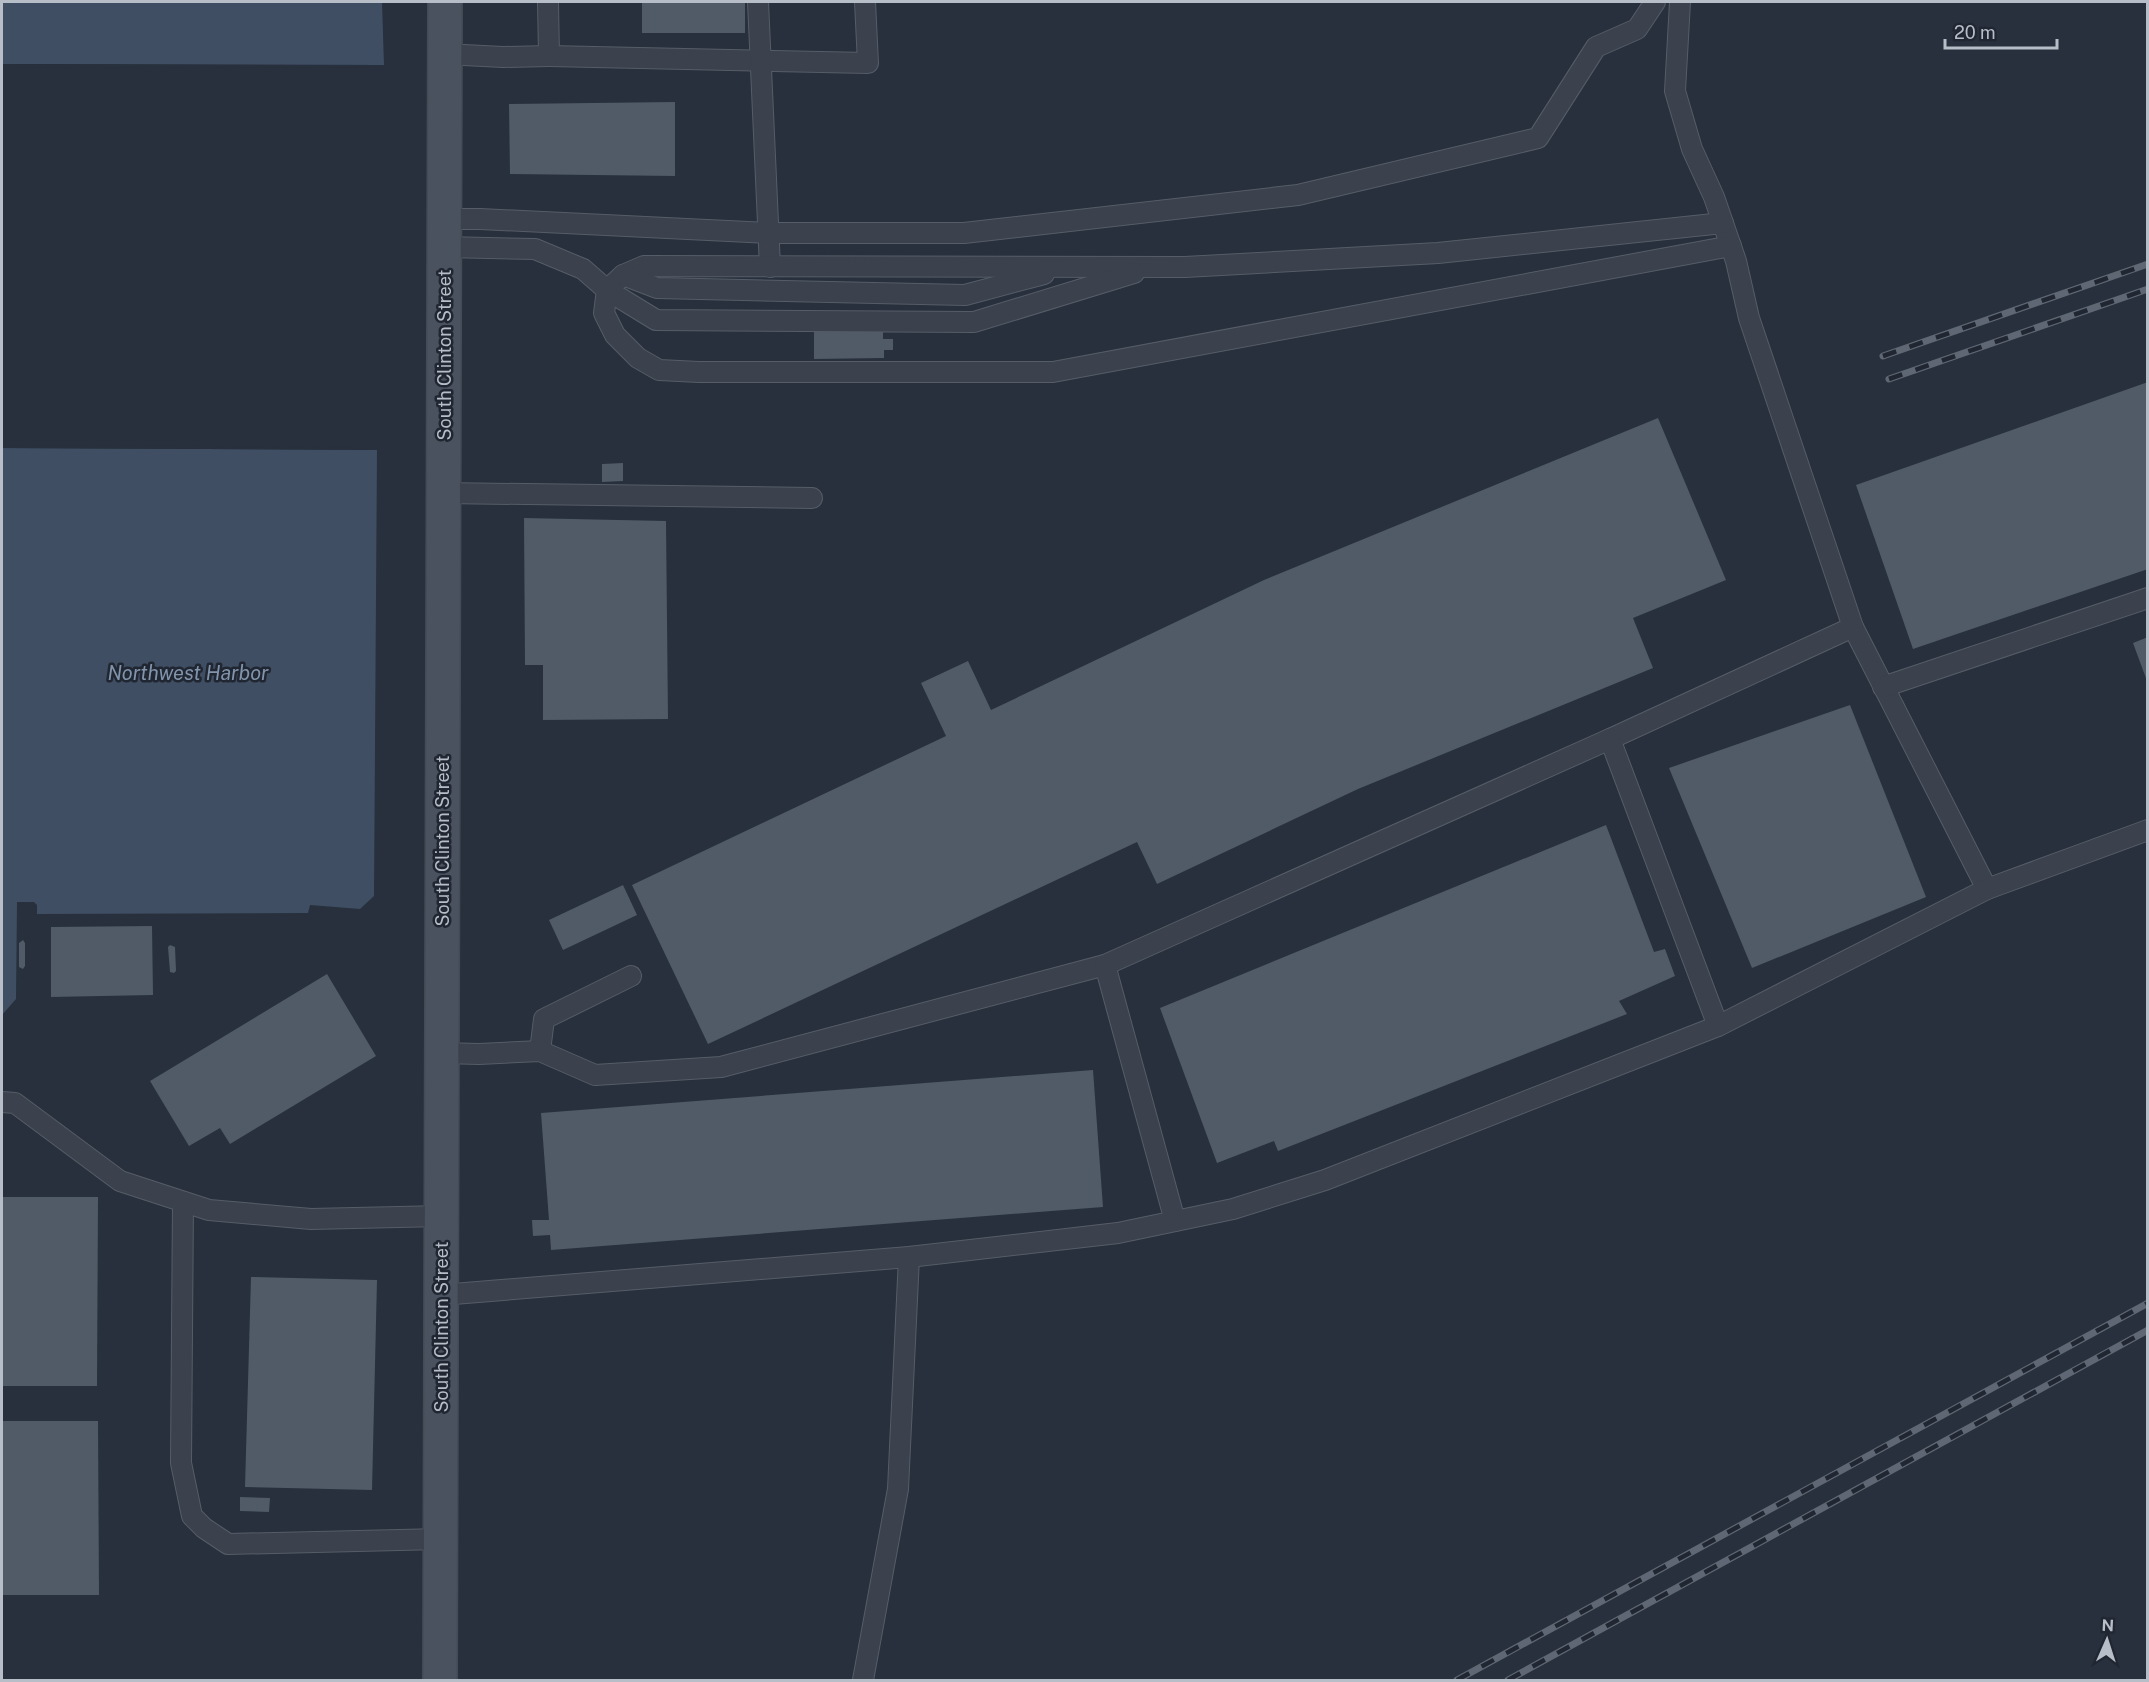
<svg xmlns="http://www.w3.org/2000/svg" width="2149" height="1682" viewBox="0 0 2149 1682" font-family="'Public Sans',sans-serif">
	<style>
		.water { fill: #3f4e63 }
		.pier { fill: #27303c }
		.building { fill: #505b67 }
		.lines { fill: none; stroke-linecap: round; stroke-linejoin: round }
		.lane-casing { stroke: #565d68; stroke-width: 22 }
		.secondary-casing { stroke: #444b56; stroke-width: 36 }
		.lane { stroke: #3b424d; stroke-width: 20 }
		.secondary { stroke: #4a525f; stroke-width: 33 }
		.rail-casing { stroke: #5e6773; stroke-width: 7 }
		.rail { stroke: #202732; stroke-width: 4.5; stroke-dasharray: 14; stroke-linecap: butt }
		.labels { text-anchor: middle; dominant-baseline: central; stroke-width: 5; stroke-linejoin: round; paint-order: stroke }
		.street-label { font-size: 18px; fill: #b7bec8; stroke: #202732 }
		.water-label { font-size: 20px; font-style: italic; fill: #8294ab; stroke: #202732 }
	</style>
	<rect width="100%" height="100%" fill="#27303c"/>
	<g class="water">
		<polygon points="2,2 382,2 384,65 2,64"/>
		<polygon points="2,448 377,450 374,896 360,909 310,905 308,913 37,914 37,905 34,902 17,902 16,999 2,1015"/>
	</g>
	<g class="pier">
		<polygon points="2,64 384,65 384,68 2,67"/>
		<polygon points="2,445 377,447 377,450 2,448"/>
	</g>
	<g class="building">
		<rect x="642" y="2" width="103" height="31"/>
		<polygon points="675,102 675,176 510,174 509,104"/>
		<polygon points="814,332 883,332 883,339 893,339 893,350 884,350 884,358 814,359"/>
		<polygon points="2148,382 2148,569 1913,649 1856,485"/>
		<polygon points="1658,418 1726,580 1633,618 1653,668 1358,789 1157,884 1137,842 708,1044 632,885 946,736 921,683 968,661 991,710 1264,580"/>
		<polygon points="623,463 623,481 602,482 602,464"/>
		<polygon points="524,518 666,521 668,719 543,720 543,665 525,665"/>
		<polygon points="2148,637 2148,681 2147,681 2133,643"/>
		<polygon points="1850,705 1926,897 1752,968 1669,768"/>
		<polygon points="1606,825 1654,952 1665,949 1675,976 1619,1001 1627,1014 1278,1151 1274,1141 1217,1163 1160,1008"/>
		<polygon points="623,885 637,915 563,950 549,920"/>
		<polygon points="152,926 153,995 51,997 51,927"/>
		<polygon points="23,940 25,943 25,966 23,969 19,967 19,943"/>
		<polygon points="170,945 175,947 176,971 174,973 170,972 168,947"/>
		<polygon points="327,974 376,1056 230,1144 220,1128 189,1146 150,1081"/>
		<polygon points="1093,1070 1103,1207 551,1250 550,1235 533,1236 532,1220 549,1220 541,1113"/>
		<polygon points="2,1197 98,1197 97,1386 2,1386"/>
		<polygon points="251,1277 377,1280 372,1490 245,1487"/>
		<polygon points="2,1421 98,1421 99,1595 2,1595"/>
		<polygon points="240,1497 270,1498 269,1512 240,1511"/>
	</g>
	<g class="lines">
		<g class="lane-casing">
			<g id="lane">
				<polyline points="548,2 549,56 868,63 865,2"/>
				<polyline points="758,2 770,267"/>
				<polyline points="1680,2 1675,91 1692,149 1714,197 1736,261 1749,318 1853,627 1987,889"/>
				<polyline points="444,54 503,57 549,56"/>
				<polyline points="443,219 480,219 769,233 964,233 1298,195 1538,138 1596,47 1637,29 1655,2"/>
				<polyline points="1723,223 1438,253 1185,267 644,266 623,275 607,290 604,313 615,335 638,358 659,370 699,372 1053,372 1731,246"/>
				<polyline points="444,247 535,249 583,269 607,290 656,320 974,322 1134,273"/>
				<polyline points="623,275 657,288 965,295 1044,274"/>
				<polyline points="444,493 812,498"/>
				<polyline points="1883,687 2148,598"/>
				<polyline points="1718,1026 1610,739 1853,627"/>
				<polyline points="540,1051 544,1019 631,976"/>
				<polyline points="442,1053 479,1054 540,1051 595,1075 721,1067 1105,965"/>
				<polyline points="2,1102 15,1103 120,1181 209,1210 311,1219 442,1216"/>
				<polyline points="183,1202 181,1463 192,1516 204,1528 228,1544 441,1539"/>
				<polyline points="1175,1221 1105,965 1610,739"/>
				<polyline points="441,1295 909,1257 1118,1233 1233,1209 1325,1180 1718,1026 1987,889 2148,830"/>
				<polyline points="863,1680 898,1489 909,1257"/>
			</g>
		</g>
		<g class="secondary-casing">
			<polyline id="secondary" points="440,1680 445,2"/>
		</g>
		<use href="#lane" class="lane"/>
		<use href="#secondary" class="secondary"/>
		<g class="rail-casing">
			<g id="rail">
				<polyline points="1883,356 2148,264"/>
				<polyline points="1889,379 2148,289"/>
				<polyline points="1457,1680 2148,1303"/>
				<polyline points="1508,1680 2148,1330"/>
			</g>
		</g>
		<use href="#rail" class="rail"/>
	</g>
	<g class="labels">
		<g class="street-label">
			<text transform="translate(444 355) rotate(-90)">South Clinton Street</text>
			<text transform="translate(442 841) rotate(-90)">South Clinton Street</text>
			<text transform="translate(441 1327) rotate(-90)">South Clinton Street</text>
		</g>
		<g class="water-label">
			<text x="188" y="673">Northwest Harbor</text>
		</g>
	</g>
	<rect width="2149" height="1682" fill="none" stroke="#b7bec8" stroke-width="6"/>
	<g transform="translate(2107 1640) rotate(3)" stroke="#202732" stroke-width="4.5" paint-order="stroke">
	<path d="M0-4.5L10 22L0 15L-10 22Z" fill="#b7bec8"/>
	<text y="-9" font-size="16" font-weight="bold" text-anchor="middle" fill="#b7bec8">N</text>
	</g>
	<path d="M1945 39v9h112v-9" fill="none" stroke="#b7bec8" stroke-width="3"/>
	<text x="1954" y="39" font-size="18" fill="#b7bec8" stroke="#202732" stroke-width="4.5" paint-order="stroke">20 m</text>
</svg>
